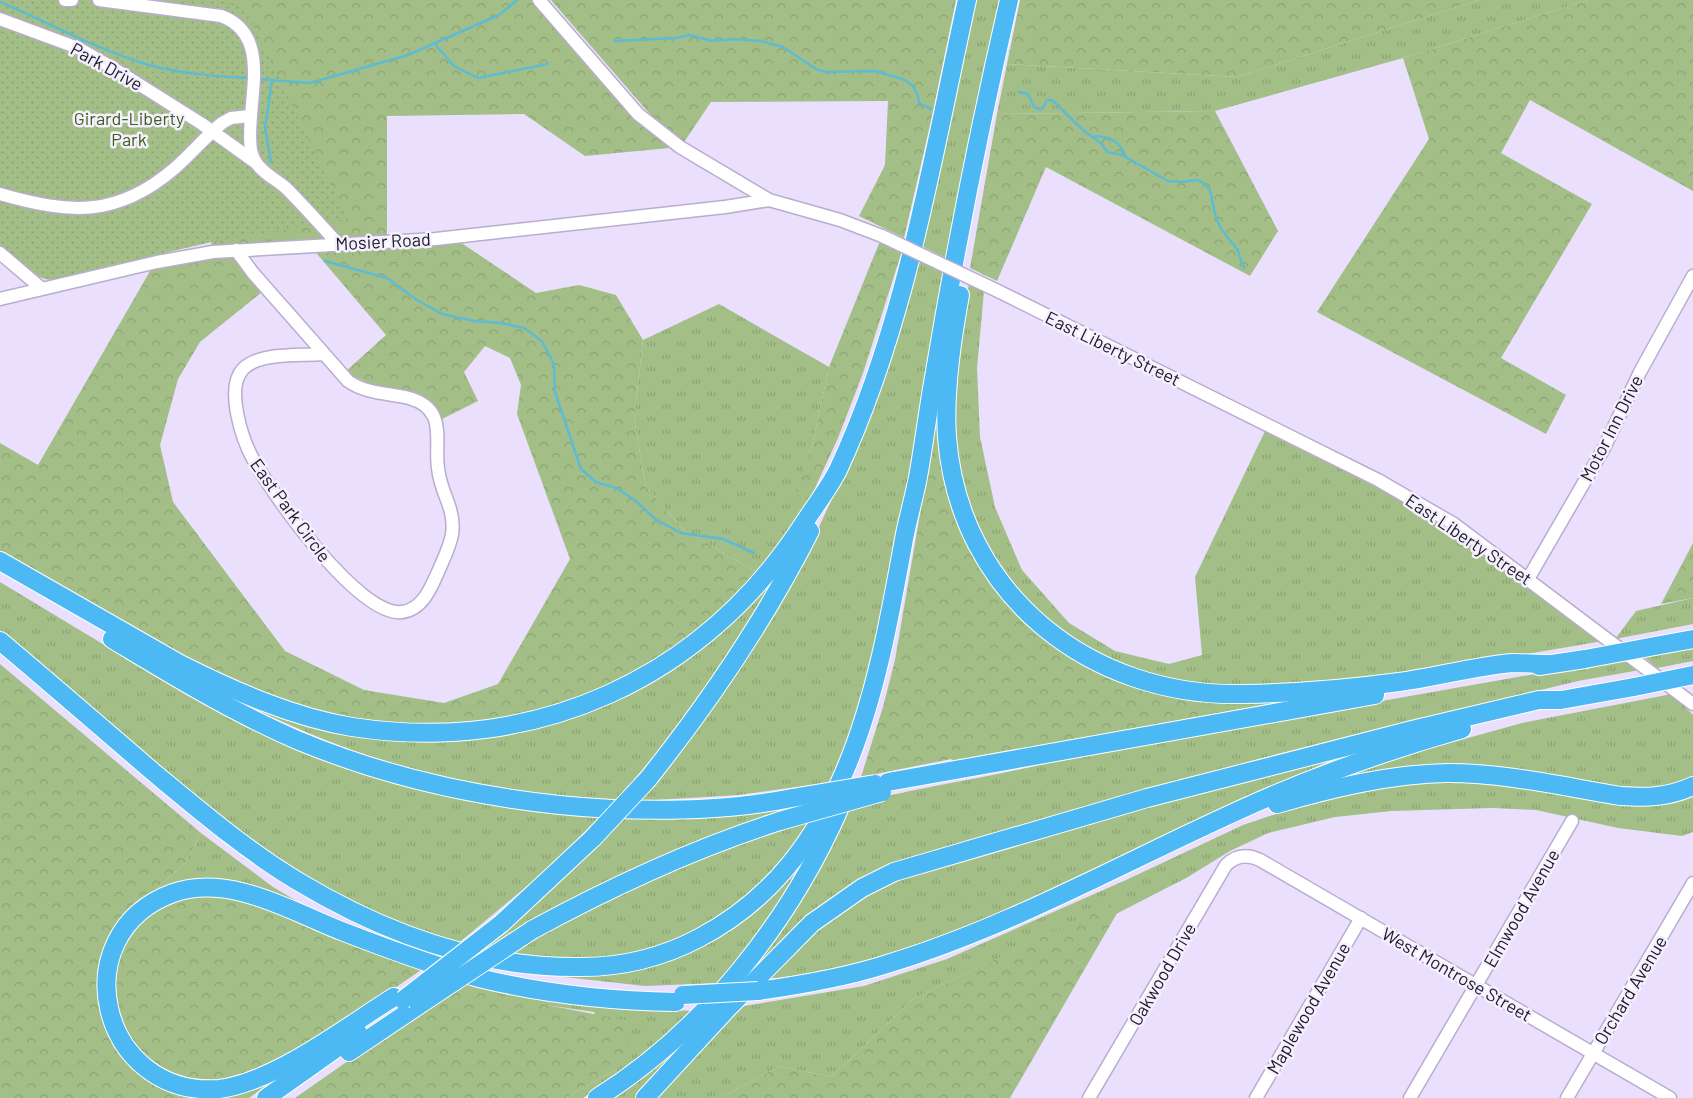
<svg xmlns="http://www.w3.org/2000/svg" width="1693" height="1098" viewBox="0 0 1693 1098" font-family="Barlow,sans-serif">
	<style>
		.grass { fill: url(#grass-tufts) }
		.forest { fill: url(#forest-crowns) }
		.park { fill: url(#park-dots) }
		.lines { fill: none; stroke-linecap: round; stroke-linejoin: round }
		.stream { stroke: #5dbcd4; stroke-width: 2.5 }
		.minor-casing { stroke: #b9adcf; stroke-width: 15 }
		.highway-casing { stroke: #fff; stroke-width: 20 }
		.minor { stroke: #fff; stroke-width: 12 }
		.highway { stroke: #4cb9f4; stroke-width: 18 }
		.minor-bridge-casing { stroke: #b9adcf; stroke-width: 15; stroke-linecap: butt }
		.highway-bridge-casing { stroke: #fff; stroke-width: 20; stroke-linecap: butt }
		.minor-bridge { stroke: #fff; stroke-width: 12 }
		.highway-bridge { stroke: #4cb9f4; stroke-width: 18 }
		.labels { text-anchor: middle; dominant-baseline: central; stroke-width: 5; stroke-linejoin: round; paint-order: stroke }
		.street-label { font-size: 18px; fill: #1d1825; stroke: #f5f0ff }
		.park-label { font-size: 18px; fill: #415e1a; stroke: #f5f0ff }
	</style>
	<defs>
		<pattern id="grass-tufts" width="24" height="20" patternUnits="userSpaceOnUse" patternTransform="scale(1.25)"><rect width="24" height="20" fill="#a3bf87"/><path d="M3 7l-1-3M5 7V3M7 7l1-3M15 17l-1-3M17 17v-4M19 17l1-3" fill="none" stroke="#8ca374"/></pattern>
		<pattern id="forest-crowns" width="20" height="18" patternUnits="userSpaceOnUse" patternTransform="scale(1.25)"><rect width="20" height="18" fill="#a3bf87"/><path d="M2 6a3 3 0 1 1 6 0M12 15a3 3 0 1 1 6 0" fill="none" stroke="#8ca374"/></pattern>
		<pattern id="park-dots" width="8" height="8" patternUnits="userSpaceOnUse" patternTransform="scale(1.25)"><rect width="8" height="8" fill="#a3bf87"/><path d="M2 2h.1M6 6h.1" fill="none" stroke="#8ca374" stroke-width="1.8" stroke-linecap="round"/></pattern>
	</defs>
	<rect width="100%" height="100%" fill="#eae0fd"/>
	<g class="grass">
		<polygon points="972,0 1003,0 948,259 917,244"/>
		<polygon points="1479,0 1588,0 1403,58 1215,111 997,114 1007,64 1237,77"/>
		<polygon points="915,258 946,272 889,594 855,720 833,782 738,795 638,801 703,721 778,608 807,553 853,453"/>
		<polygon points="969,283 984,291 977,368 980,437 995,507 1022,570 1069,623 1115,651 1169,664 1202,655 1195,577 1266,429 1378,486 1473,542 1603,641 1421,672 1329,683 1203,689 1119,669 1043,621 1010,586 984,545 964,495 955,459 953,383"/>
		<polygon points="719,304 829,367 812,446 796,493 809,501 760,574 684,530 646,487 634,419 643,340"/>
		<path d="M 768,580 L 771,583 C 726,660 675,736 614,802 C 539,795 465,786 393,764 C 334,746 279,721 224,694 L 396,736 Z"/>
		<path d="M 0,582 L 121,655 L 130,657 L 218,709 L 509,806 L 599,817 L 550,867 L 455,946 C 398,926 339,900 287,867 C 246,841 209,808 171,776 C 113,729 57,680 0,632 Z"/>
		<polygon points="1693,598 1693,624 1615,639 1636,611"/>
		<polygon points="1693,646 1693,661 1657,668 1642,655"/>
		<path d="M 1626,658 L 1640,670 L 1578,681 L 1421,719 L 907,862 L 748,981 L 740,982 L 846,806 C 925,785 1007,776 1086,753 Z"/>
		<polygon points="1672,694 1693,715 1693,778 1663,788 1650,790 1390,770 1340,778 1421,751 1522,723"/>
		<polygon points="1340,756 988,920 862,963 798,976 765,979 837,911 910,872 1001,845"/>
		<polygon points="1470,780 1638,805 1670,802 1693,795 1693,832 1682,836 1618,828 1536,810 1492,808 1392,811 1335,817 1268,833 1230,851 1188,877 1116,914 1126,897 913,999 831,1077 780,1066 720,1098 653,1098 738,1007 864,986 947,959 1126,880 1243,825 1285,811 1375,786"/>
		<polygon points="776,805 778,816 484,953 478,951 624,816"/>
		<polygon points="817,814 797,848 737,911 654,953 589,962 500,956 674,865"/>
		<polygon points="201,833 273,887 327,919 138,906 186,862"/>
		<path d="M 800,863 C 779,907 750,946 717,983 L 645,986 L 546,975 L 546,972 L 641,966 Z"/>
		<polygon points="464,980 603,1006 693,1011 667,1036 624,1071 583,1098 565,1098 617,1069 594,1012 519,1001 454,987"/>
		<polygon points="715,1009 640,1098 614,1098 666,1059"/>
		<polygon points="290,1069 249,1098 179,1098 177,1094 158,1084 182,1091"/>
	</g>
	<g class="forest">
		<polygon points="0,0 539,0 577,45 680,147 585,156 524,114 387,116 387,241 213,252 211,242 124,261"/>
		<polygon points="551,0 956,0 931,121 904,238 859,216 885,165 888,101 711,102 684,142 655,120"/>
		<polygon points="1020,0 1479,0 1237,77 1007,64"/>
		<polygon points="1588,0 1693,0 1693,191 1530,100 1501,153 1592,204 1501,358 1566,395 1546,434 1317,312 1429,139 1403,58"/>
		<polygon points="1215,111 1278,231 1250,276 1046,167 997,281 970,268 997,114"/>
		<polygon points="457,240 536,293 579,285 616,295 643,340 634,419 646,487 684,530 760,574 720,615 637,673 569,702 483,724 384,726 325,714 263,696 139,635 0,551 0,443 38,465 153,266 234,254 262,292 200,342 178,379 160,445 173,502 285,651 364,690 444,703 498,684 570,559 517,414 521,385 510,358 485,346 464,372 478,401 442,419 432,404 374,386 345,372 386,335 312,248"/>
		<polygon points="880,241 902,251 863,373 838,438 809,501 795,493 812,446 829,367"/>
		<polygon points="940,397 983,565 1099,670 1295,699 954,761 951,759 861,777 883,707 895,660"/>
		<polygon points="1693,543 1693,598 1661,604"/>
		<polygon points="0,664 201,833 186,862 138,906 101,973 146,1077 177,1094 179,1098 0,1098"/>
		<polygon points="190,894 241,898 424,968 354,1016 260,1070 220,1083 183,1081 140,1057 112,1000 116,956 141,918"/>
		<polygon points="1127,896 1010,1098 720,1098 780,1066 831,1077 913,999"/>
		<polygon points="454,987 635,1022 617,1069 565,1098 295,1098"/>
	</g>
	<path class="park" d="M 0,0 L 219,0 L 246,9 L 347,219 L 211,242 L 51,280 C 31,278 15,257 0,245 Z"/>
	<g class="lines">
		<g class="stream">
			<path d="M 0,2 C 49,23 98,50 149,65 C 181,74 215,76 249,78"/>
			<polyline points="614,41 677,38 689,35 712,41 734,39 760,41 783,47 816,69 825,72 875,71 903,79 913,86 918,96 919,103 931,109"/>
			<polyline points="434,43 454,66 478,78 547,64"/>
			<polyline points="257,79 310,83 408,55 499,15 517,0"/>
			<polyline points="1019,92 1028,94 1034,107 1039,109 1043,108 1047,100 1052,100 1084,131 1101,143 1107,152 1122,155 1168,181 1181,182 1197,180 1204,183 1210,190 1215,214 1221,229 1237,249 1244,268"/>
			<path d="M 1095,136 C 1111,137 1118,140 1125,155"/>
			<polyline points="271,162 265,128 272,80"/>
			<polyline points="325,261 387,278 417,300 442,314 475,321 501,323 524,328 542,341 554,364 555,392 581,469 596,482 616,488 635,500 655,519 681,533 723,539 754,553"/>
		</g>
		<g class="minor-casing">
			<g id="minor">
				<polyline points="65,0 72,0"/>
				<path d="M 99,0 L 221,16 C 276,36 244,107 251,150 C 252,155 254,160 257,164 C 264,174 277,180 286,188 C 304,206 321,225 338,244"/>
				<polyline points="539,0 638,114 680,147 769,200 840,220 882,236"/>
				<polyline points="0,19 78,48 113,68 202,124 255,162"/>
				<path d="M 0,194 C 70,214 117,218 175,168 C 191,154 205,137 222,123 L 231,118 L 250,116"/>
				<path d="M 236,250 L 253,273 L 348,381 C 366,394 389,393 409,398 C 448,409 434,440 438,468 C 439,479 443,490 447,500 C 459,531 450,544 438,572 C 431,588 422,610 402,612 C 359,617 272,494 253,459 C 242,439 225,388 243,369 C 259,352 300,356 323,354"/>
				<polyline points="0,253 41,288"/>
				<polyline points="1000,292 1378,480 1454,524 1693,704"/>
				<polyline points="0,299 157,262 213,252 436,239 725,207 769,200"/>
				<polyline points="1528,579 1604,448 1640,372 1693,276"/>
				<path d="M 1089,1098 L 1226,865 C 1236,855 1247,854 1260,860 L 1670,1098"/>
				<polyline points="1256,1098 1361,918"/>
				<polyline points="1410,1098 1572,821"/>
				<polyline points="1567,1098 1693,883"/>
			</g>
		</g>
		<g class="highway-casing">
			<g id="highway">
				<path d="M 960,295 C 952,338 944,394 947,437 C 959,594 1090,698 1244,694 C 1295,693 1348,689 1399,682 C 1437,677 1475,666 1513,663 C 1524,663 1537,664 1548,664"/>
				<path d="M 0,561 L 180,664 C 234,691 292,717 352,727 C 536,755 703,679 804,523 C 815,506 829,488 838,470 C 907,322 932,158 967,0"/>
				<path d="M 112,639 C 172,675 232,712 297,740 C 398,782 503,803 612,809 C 673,811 733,810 792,798"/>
				<path d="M 0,641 C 51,684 102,728 153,772 C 200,811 247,851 299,882 C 384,933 475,967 575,967 C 618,968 661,958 699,938 C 847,861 877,689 904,539 C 908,518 914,498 918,477 C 924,444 928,410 934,377 C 955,251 980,125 1009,0"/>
				<polyline points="1655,646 1693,639"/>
				<polyline points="1539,666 1585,659"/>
				<path d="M 648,779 C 710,701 765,620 810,531"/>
				<polyline points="888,782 1375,695"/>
				<path d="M 1277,804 C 1332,788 1390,774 1448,773 C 1506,773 1565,787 1621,796 C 1647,798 1669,797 1693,786"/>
				<polyline points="502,923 593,838"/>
				<path d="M 532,930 C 613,886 692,849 780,821"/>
				<path d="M 758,991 C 801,985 843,978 884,965 C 1018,925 1141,852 1269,797 C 1332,770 1396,748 1462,729"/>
				<path d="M 394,997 C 346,1027 275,1082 219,1089 C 100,1098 61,934 173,893 C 230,873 292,912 344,932 C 388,949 433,966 479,978 C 544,994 610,1001 676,1002"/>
				<polyline points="349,1052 419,1005"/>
				<polyline points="266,1098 358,1033"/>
				<path d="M 597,1098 C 704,1031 790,922 840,807"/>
				<polyline points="645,1098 727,1009 812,923 862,888 894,872 1147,798 1412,730 1539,700 1561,700 1634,687"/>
			</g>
		</g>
		<use href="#minor" class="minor"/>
		<use href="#highway" class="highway"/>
		<g class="minor-bridge-casing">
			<polyline id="minor-bridge" points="882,236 1000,292"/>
		</g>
		<g class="highway-bridge-casing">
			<g id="highway-bridge">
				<polyline points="1585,659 1655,646"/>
				<polyline points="1634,687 1693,675"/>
				<polyline points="792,798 875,784"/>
				<polyline points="780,821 882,792"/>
				<polyline points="593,838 648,779"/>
				<polyline points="683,995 758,991"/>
				<polyline points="403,1000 502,923"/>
				<polyline points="419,1005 532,930"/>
			</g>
		</g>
		<use href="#minor-bridge" class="minor-bridge"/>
		<use href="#highway-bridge" class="highway-bridge"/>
	</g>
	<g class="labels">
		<g class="street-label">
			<text transform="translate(107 66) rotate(29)">Park Drive</text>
			<text transform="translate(383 241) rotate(-3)">Mosier Road</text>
			<text transform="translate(1113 348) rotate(26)">East Liberty Street</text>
			<text transform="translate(1611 428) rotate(-63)">Motor Inn Drive</text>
			<text transform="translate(291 510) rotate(54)">East Park Circle</text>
			<text transform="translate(1469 539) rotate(34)">East Liberty Street</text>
			<text transform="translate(1521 908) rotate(-60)">Elmwood Avenue</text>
			<text transform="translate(1162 974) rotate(-60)">Oakwood Drive</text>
			<text transform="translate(1457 974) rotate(30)">West Montrose Street</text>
			<text transform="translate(1630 990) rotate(-59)">Orchard Avenue</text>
			<text transform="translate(1308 1008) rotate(-60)">Maplewood Avenue</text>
		</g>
		<g class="park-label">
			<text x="129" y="118">Girard-Liberty<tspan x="129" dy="21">Park</tspan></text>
		</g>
	</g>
</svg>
